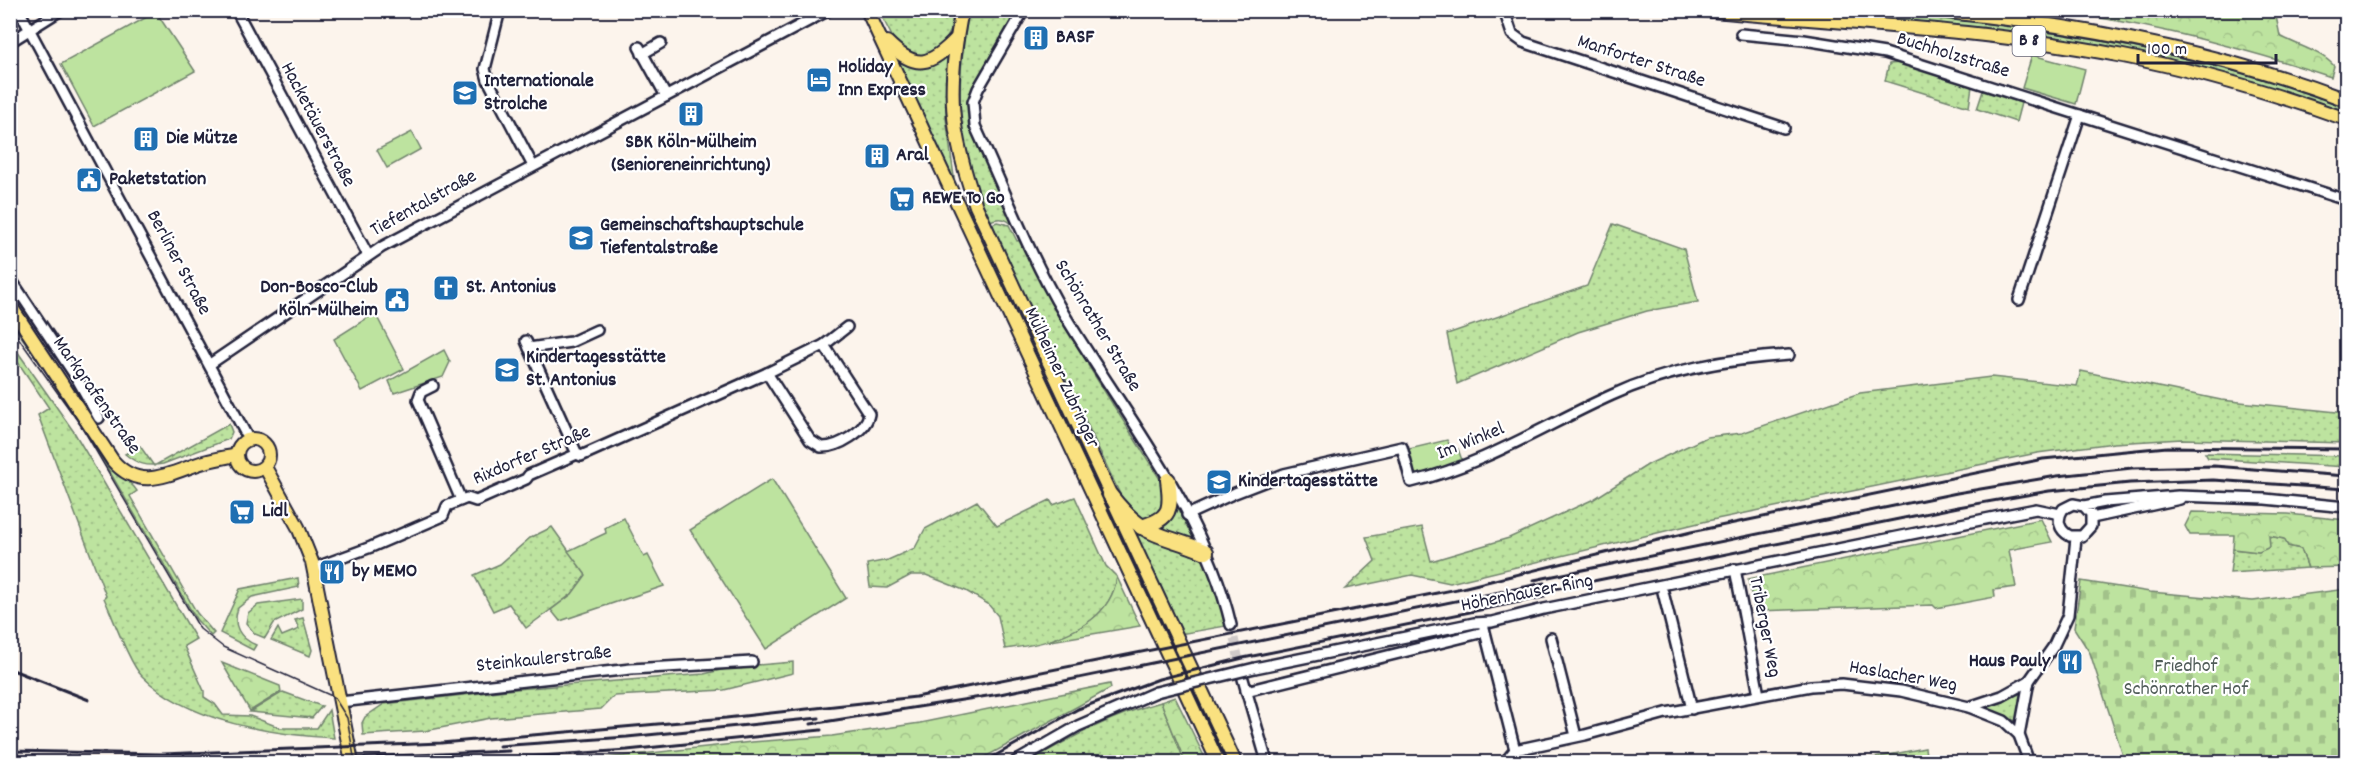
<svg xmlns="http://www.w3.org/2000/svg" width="2357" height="773" viewBox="0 0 2357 773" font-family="Dekko,sans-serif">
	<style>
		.grass { fill: url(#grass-dots); stroke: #70826d; stroke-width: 1.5 }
		.forest { fill: url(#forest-crowns); stroke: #70826d; stroke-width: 1.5 }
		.cemetery { fill: url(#cemetery-stones); stroke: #70826d; stroke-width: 1.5 }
		.park { fill: #bde39f; stroke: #70826d; stroke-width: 1.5 }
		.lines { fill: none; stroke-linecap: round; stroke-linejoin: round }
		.minor-tunnel { stroke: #d0cac9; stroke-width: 9; stroke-dasharray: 9 4.5; stroke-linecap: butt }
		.minor-casing { stroke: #22223b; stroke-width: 14 }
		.major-casing { stroke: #22223b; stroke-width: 16 }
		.highway-casing { stroke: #22223b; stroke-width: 18 }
		.minor { stroke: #fff; stroke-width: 9 }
		.major { stroke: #fae180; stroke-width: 12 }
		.highway { stroke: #fae180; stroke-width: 14 }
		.tram { stroke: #22223b; stroke-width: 1.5 }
		.rail { stroke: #22223b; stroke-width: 3 }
		.minor-bridge-casing { stroke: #22223b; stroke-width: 14; stroke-linecap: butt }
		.minor-bridge { stroke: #fff; stroke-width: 9 }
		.labels { text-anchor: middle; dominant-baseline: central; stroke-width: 4.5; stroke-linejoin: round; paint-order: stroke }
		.shield { fill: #fff; stroke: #646476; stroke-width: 1.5 }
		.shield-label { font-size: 18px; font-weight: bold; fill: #22223b }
		.poi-label { font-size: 20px; font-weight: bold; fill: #22223b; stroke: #fff; text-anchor: start }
		.street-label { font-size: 20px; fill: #22223b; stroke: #fff }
		.park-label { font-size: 20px; fill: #505c59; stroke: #fff }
	</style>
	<defs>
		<pattern id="grass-dots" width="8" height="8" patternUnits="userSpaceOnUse" patternTransform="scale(1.5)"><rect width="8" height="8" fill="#bde39f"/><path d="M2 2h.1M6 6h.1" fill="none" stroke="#a2c28a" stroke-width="1.8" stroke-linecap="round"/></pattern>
		<pattern id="forest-crowns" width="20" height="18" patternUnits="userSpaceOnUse" patternTransform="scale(1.5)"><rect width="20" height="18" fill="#bde39f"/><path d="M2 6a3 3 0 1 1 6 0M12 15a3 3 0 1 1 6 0" fill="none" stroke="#a2c28a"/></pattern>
		<pattern id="cemetery-stones" width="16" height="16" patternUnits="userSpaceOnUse" patternTransform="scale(1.5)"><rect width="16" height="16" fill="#bde39f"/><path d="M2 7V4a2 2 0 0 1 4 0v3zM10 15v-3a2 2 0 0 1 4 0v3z" fill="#a2c28a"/></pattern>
	</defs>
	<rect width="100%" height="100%" fill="#fcf4ec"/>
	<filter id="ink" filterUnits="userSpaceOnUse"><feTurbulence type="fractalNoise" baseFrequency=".0167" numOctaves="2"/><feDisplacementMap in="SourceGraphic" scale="12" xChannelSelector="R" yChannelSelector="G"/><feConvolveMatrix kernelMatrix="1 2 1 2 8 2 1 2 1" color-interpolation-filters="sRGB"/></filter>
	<g filter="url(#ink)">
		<g class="grass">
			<path d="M 1863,10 C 2028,25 2190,49 2346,106 L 2346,111 C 2268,87 2190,61 2109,48 C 2000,30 1889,20 1779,11 Z"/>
			<polygon points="879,11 954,11 950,32 939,52 918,58 896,44"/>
			<path d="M 969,11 L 1016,11 L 972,91 L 968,109 L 973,132 L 1021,237 L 1019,237 C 1014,222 1004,214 988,222 C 956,144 954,92 969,11 Z"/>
			<polygon points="947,56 946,118 955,184 898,60"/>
			<polygon points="1900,63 1972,86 1969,107 1885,81 1889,64"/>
			<polygon points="1983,91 2021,103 2016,122 1977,109"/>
			<polygon points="997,222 1009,225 1017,241 1023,240 1090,363 1088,365 1165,487 1162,514 1143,521 1126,507 1052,349 1015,279 990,225"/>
			<polygon points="1613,224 1684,249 1698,302 1647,311 1578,332 1457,384 1447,334 1587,286"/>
			<polygon points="10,314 108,463 134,487 137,491 130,496 197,613 214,633 211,636 196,619 77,416 11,322"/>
			<path d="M 10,341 L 74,432 L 196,639 L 184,646 L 204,691 L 204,697 L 215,704 L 223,715 L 250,716 L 281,728 L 317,728 L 329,710 L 334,738 C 272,735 188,722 142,676 C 130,665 112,615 104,598 L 106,596 L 38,415 L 49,408 L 11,352 Z"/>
			<polygon points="2081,371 2221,400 2346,413 2346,443 2182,439 2114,443 2037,453 1707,521 1450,583 1412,575 1345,589 1375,561 1366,537 1422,527 1431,561 1509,538 1594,499 1649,464 1707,437 1742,433 1860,393 1991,377 2077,386"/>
			<path d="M 229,424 L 232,432 L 229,439 L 163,464 C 147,467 137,464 125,454 L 140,446 L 154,466 Z"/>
			<polygon points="2205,453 2346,456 2346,467 2208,458"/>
			<path d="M 1075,497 L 1106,566 L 1117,577 C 1109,630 1049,644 1005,649 L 998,616 L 988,604 L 966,591 L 926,575 L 911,575 L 887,588 L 870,587 L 867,564 L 888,560 L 915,548 L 925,529 L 977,501 L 997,526 L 1050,500 L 1053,505 Z"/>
			<polygon points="1176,506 1193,537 1194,541 1152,529"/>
			<polygon points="552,527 586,575 572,594 526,628 509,604 493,611 474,575 500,564 530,538"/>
			<polygon points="1132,528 1163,544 1194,550 1201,555 1221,602 1226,626 1180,634"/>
			<polygon points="2269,536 2285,539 2288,546 2301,549 2308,568 2230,573 2233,549 2259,552"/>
			<path d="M 298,578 L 299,587 L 252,597 L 238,608 C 232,625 239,638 256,645 L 253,650 L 220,633 L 240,589 Z"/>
			<polygon points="302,599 302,609 274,623 265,638 255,634 246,623 248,613 258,605"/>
			<polygon points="303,618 312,650 310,656 271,640 278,628 282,636 299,629 295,620"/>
			<polygon points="793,662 793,673 724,690 614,696 601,709 491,718 425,731 363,735 362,723 365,717 384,704 516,689 704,674 734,667"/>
			<polygon points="283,692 321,706 322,706 312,718 250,712"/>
			<polygon points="2022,693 2018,723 2007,716 1985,708"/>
			<path d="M 1161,702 L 1185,762 L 1028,762 C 1070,738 1114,714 1161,702 Z"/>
		</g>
		<g class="forest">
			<path d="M 2056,11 L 2275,11 L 2280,36 C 2296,45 2323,52 2334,66 L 2331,77 C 2241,47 2150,24 2056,11 Z"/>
			<polygon points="2192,512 2288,514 2346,520 2346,567 2308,568 2301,549 2288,546 2284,539 2269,536 2270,547 2259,552 2233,549 2234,535 2190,535 2185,526"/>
			<polygon points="2041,519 2052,542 2009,550 2016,587 1994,590 1995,597 1936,608 1933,605 1755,611 1748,579"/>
			<path d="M 1117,577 L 1140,626 L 1045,642 C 1078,631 1111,616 1117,577 Z"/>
			<polygon points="222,663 280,686 281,692 250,711"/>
			<polygon points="1110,684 1111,688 976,762 568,762 752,742 832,736 920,723"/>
			<polygon points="1175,697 1207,762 1185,762 1161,702"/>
		</g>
		<polygon class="cemetery" points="2081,581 2150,592 2253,601 2346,589 2346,762 2125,762 2090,653 2074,628"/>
		<g class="park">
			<polygon points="156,12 195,71 94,126 61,64"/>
			<polygon points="2032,55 2085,69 2076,104 2022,88"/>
			<polygon points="412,132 421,149 387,168 377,150"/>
			<polygon points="375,313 404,369 362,391 334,339"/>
			<polygon points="444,350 450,362 443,377 394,393 389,381"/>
			<polygon points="1447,440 1453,451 1458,449 1463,463 1420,476 1413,472 1409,449"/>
			<polygon points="772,479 846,598 766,649 690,530"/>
			<polygon points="624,518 644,557 648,555 664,586 560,621 551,610 572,594 586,575 568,551 606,533 605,528"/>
			<polygon points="1925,748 1927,762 1853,762"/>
		</g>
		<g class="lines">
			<polyline class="minor-tunnel" points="1231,625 1243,678"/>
			<g class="minor-casing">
				<g id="minor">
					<polyline points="19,10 249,440"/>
					<polyline points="236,10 368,255"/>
					<path d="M 1024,10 L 978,89 L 973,102 L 975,126 C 1004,188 1029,255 1064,314 C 1124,414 1204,510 1231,625"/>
					<polyline points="1504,10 1512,34 1523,42 1784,128"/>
					<polyline points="498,18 485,69 488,80 533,166"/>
					<polyline points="1741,34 1804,40 1885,53 2346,200"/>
					<polyline points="10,42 61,10"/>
					<polyline points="639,47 666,96"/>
					<polyline points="642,54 661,43"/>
					<polyline points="10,278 76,377 99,418"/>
					<polyline points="2019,300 2080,115"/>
					<polyline points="526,341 577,454"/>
					<polyline points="529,348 571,342 597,330"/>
					<polyline points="210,364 382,247 829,10"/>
					<path d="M 767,373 L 810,440 L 821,447 C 838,448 866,431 869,414 L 824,345"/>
					<polyline points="433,386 421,392 418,400 461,500"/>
					<path d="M 2084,506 L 2091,514 L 2091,526 L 2082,536 L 2070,536 C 2059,530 2056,520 2063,509 L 2073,504 L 2084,506 L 2105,502 L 2178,496 L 2265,499 L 2346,507"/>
					<path d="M 1187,515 L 1235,493 L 1284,474 L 1402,447 L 1411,482 C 1486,464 1543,426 1612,395 C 1668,369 1728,359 1789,355"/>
					<polyline points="2092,518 2180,499"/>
					<polyline points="314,568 371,547 443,516 447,506 467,498 476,501 526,479 529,475 577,454 581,456 767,373 824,345 847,327"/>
					<polyline points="1735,569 1759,695"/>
					<polyline points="1663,592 1692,709"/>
					<polyline points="1484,628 1515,750"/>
					<polyline points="1551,638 1576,736"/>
					<polyline points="1255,668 1474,623 1492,622 1544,609 2000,516 2036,509 2060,514"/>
					<polyline points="1243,679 1267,762"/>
					<polyline points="1246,691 1484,632"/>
					<polyline points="340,702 631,669 752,662"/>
					<polyline points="1969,707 2002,696 2029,681"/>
					<polyline points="2019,735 2029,681 2053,647 2068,615 2076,538"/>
					<polyline points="1015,762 1078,726 1156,692"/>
					<polyline points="1505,762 1515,750 1585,735 1666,713 1811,686 1842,684 1901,691 1969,707 2004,721 2019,735 2029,762"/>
				</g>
			</g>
			<g class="major-casing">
				<g id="major">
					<polyline points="867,10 1218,762"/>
					<path d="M 962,10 C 946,90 950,130 976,206 L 1235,762"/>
					<path d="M 1702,10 C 1842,23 1985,29 2123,56 C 2199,71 2273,93 2346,119"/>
					<path d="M 1926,10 C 2069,23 2212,49 2346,100"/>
					<path d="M 887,42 C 916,71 930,66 957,38"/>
					<path d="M 10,305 L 113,461 C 138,490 165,476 195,465 C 208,460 223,458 237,455"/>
					<circle cx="253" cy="455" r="16"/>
					<polyline points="265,467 298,527 312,562 352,762"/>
				</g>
			</g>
			<g class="highway-casing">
				<g id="highway">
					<path d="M 1110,495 C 1145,540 1159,532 1206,552"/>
					<path d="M 1141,527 C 1171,519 1172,509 1168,480"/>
				</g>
			</g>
			<use href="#minor" class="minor"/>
			<use href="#major" class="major"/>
			<use href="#highway" class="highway"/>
			<polyline class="tram" points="10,326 82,427 200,629 223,647 334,697 347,718 355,762"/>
			<g class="rail">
				<polyline points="1534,580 1957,493 2057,476 2132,468 2214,466 2346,476"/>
				<polyline points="1534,593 1958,507 2049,491 2130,483 2213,480 2346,489"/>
				<polyline points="10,669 89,700"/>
				<polyline points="811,724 1000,694 1544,583"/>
				<polyline points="499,746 627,737 819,718"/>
				<polyline points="10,751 163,754 441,743 726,718 916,697 1462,588 1691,532 2043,459 2167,447 2346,449"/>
				<polyline points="19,759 115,762"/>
				<polyline points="499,759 627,750 821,730"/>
				<polyline points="252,762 509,751"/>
				<polyline points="984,762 1078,709 1159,679 1243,658 1544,597"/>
			</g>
			<g class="minor-bridge-casing">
				<polyline id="minor-bridge" points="1156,692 1255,668"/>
			</g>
			<use href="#minor-bridge" class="minor-bridge"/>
		</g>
	</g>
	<defs>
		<g id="building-square" transform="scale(1.35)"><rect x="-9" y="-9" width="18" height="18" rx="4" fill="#1f6fb2" stroke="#fff"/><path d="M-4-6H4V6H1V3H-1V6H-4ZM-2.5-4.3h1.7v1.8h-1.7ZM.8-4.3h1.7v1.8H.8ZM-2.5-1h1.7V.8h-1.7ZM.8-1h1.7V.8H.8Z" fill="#fff"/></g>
		<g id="hotel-square" transform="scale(1.35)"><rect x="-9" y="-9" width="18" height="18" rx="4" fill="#1f6fb2" stroke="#fff"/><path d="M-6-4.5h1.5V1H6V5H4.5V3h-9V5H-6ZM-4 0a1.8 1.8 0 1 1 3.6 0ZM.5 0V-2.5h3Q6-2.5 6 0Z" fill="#fff"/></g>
		<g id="school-square" transform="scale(1.35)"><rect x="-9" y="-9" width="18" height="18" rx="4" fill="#1f6fb2" stroke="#fff"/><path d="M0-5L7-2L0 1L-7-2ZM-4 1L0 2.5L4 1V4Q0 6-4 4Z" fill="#fff"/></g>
		<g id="civic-square" transform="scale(1.35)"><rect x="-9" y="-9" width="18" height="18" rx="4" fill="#1f6fb2" stroke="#fff"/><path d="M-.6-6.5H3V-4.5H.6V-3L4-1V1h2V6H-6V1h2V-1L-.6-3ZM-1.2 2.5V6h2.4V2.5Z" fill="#fff"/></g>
		<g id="supermarket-square" transform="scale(1.35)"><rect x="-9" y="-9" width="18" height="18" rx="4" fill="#1f6fb2" stroke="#fff"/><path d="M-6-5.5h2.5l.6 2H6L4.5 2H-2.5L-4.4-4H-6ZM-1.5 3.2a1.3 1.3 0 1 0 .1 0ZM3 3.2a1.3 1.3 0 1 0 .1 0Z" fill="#fff"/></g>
		<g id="church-square" transform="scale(1.35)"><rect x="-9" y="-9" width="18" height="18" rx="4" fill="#1f6fb2" stroke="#fff"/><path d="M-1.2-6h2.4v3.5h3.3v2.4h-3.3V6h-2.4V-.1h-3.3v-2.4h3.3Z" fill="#fff"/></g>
		<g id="restaurant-square" transform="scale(1.35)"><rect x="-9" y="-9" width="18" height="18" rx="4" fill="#1f6fb2" stroke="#fff"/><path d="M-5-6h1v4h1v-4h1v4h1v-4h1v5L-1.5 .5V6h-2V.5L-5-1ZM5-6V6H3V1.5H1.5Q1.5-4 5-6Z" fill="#fff"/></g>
	</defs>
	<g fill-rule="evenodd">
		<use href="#building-square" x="1036" y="38"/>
		<use href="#hotel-square" x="819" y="80"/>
		<use href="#school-square" x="465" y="93"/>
		<use href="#building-square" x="691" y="114"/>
		<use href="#building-square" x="146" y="139"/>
		<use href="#building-square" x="877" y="156"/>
		<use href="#civic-square" x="89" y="180"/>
		<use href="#supermarket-square" x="902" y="199"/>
		<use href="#school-square" x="581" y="238"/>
		<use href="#church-square" x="446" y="288"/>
		<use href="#civic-square" x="397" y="300"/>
		<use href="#school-square" x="507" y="370"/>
		<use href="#school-square" x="1219" y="482"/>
		<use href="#supermarket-square" x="242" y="512"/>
		<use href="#restaurant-square" x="332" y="572"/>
		<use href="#restaurant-square" x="2070" y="662"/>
	</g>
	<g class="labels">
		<rect class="shield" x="2012.5" y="26" width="33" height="30" rx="4.5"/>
		<g class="shield-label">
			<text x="2029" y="41">B 8</text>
		</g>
		<g class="poi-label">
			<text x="1056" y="38">BASF</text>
			<text x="838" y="68">Holiday<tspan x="838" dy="23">Inn Express</tspan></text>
			<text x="484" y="82">Internationale<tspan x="484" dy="23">Strolche</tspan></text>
			<text x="166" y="139">Die Mütze</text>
			<text x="691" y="143" text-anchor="middle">SBK Köln-Mülheim<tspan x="691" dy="23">(Senioreneinrichtung)</tspan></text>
			<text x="896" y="156">Aral</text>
			<text x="109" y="180">Paketstation</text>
			<text x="922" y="199">REWE To Go</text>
			<text x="600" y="226">Gemeinschaftshauptschule<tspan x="600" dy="23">Tiefentalstraße</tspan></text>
			<text x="378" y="288" text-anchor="end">Don-Bosco-Club<tspan x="378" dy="23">Köln-Mülheim</tspan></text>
			<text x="466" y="288">St. Antonius</text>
			<text x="526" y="358">Kindertagesstätte<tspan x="526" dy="23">St. Antonius</tspan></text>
			<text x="1238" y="482">Kindertagesstätte</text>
			<text x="262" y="512">Lidl</text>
			<text x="352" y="572">by MEMO</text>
			<text x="2050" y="662" text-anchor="end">Haus Pauly</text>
		</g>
		<g class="street-label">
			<text transform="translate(1953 56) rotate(17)">Buchholzstraße</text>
			<text transform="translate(1641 62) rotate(18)">Manforter Straße</text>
			<text transform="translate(317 125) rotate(62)">Hacketäuerstraße</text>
			<text transform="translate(424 204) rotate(-29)">Tiefentalstraße</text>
			<text transform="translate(178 263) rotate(62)">Berliner Straße</text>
			<text transform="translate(1097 326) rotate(59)">Schönrather Straße</text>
			<text transform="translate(1061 378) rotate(65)">Mülheimer Zubringer</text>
			<text transform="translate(96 396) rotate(55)">Markgrafenstraße</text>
			<text transform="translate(1471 442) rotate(-22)">Im Winkel</text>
			<text transform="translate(532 456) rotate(-23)">Rixdorfer Straße</text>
			<text transform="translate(1527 594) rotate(-11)">Höhenhauser Ring</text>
			<text transform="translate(1764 627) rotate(79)">Triberger Weg</text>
			<text transform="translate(544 660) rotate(-6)">Steinkaulerstraße</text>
			<text transform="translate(1903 677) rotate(10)">Haslacher Weg</text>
		</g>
		<g class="park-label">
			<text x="2186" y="667">Friedhof<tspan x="2186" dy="23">Schönrather Hof</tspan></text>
		</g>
	</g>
	<rect width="2357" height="773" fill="none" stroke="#fff" stroke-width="36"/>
	<rect x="18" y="18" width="2321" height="737" fill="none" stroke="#22223b" stroke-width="2" filter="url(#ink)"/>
	<path d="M2138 54v9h138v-9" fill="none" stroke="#22223b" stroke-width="3"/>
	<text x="2147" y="54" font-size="18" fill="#22223b" stroke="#ffffff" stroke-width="4.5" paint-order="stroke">100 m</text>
</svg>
